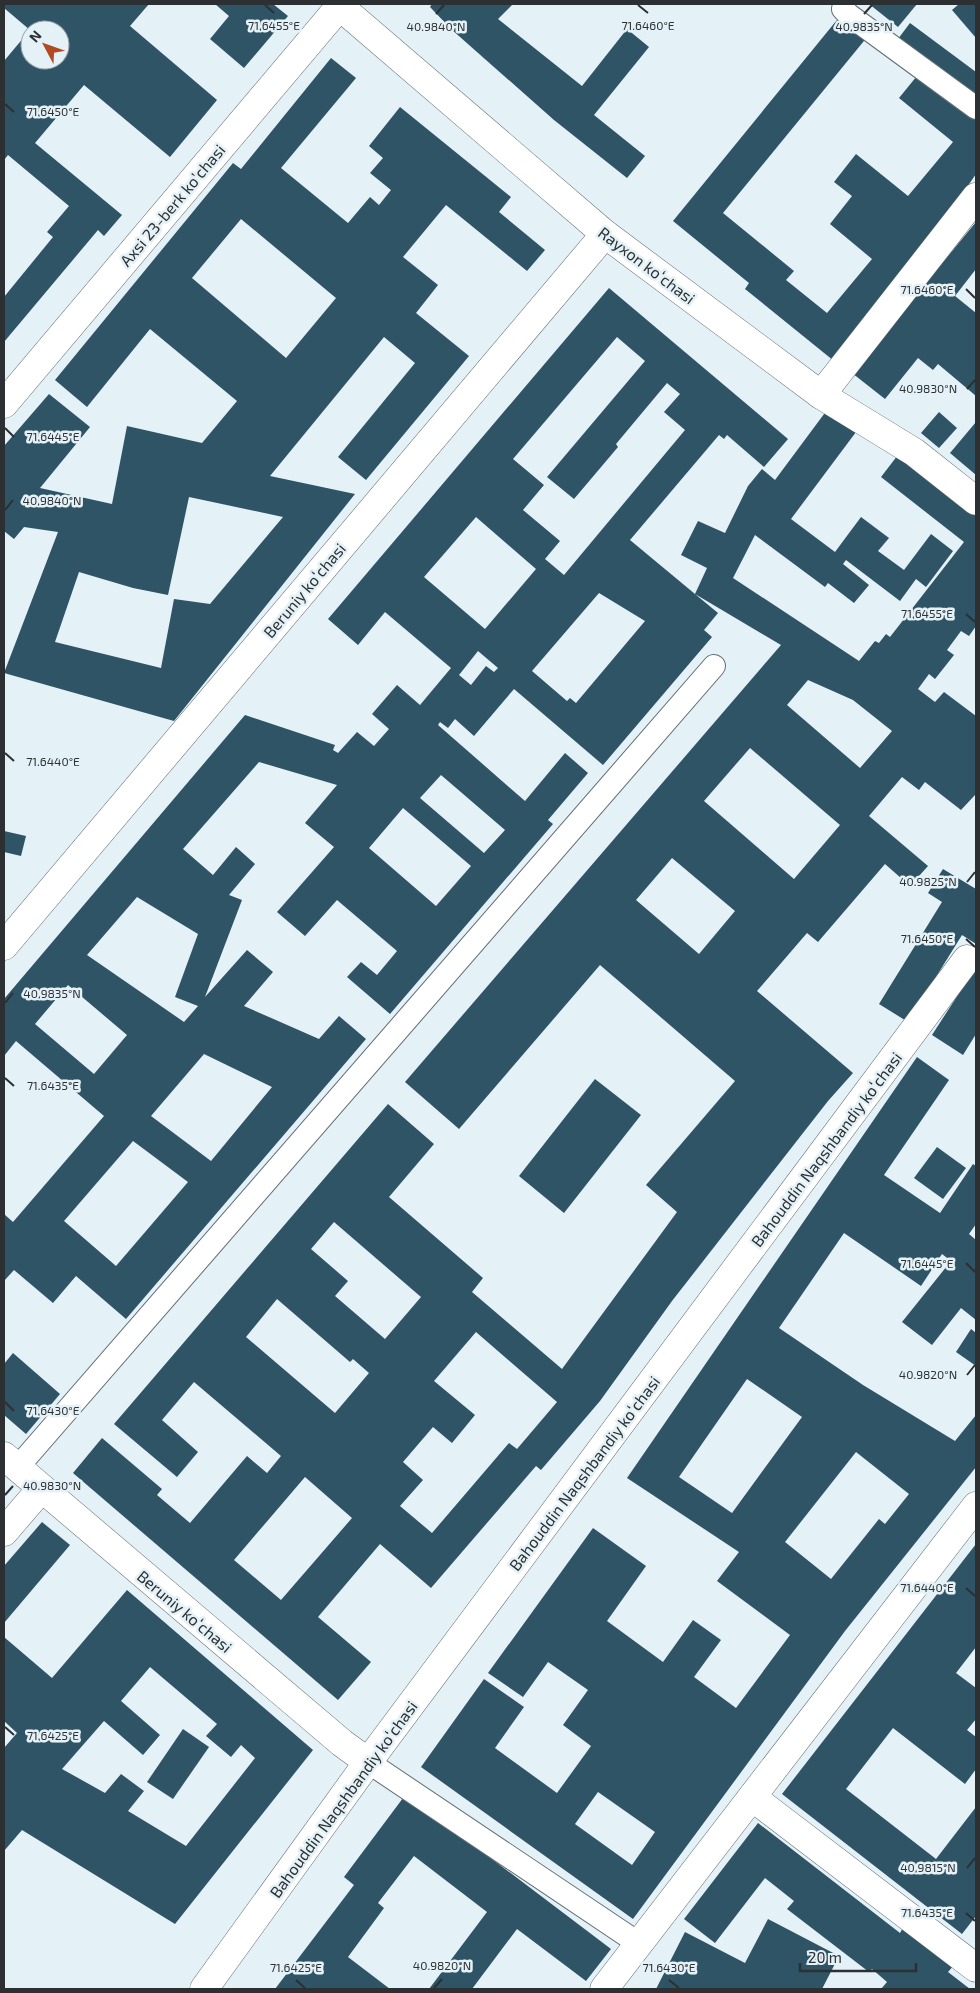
<svg xmlns="http://www.w3.org/2000/svg" width="980" height="1993" viewBox="0 0 980 1993" font-family="'Exo 2',sans-serif">
	<style>
		.building { fill: #2e5465; fill-rule: evenodd }
		.lines { fill: none; stroke-linecap: round; stroke-linejoin: round }
		.lane-casing { stroke: #626d73; stroke-width: 24 }
		.street-casing { stroke: #626d73; stroke-width: 29 }
		.lane { stroke: #fff; stroke-width: 22 }
		.street { stroke: #fff; stroke-width: 28 }
		.ticks { fill: none; stroke: #2c3033; stroke-width: 2 }
		.labels { text-anchor: middle; dominant-baseline: central; stroke-width: 5; stroke-linejoin: round; paint-order: stroke }
		.street-label { font-size: 16px; fill: #2c3033; stroke: #e4f1f7 }
		.ticks-label { font-size: 12px; text-anchor: middle; fill: #2c3033; stroke: #e4f1f7; stroke-width: 5; stroke-linejoin: round; paint-order: stroke }
	</style>
	<rect width="100%" height="100%" fill="#e4f1f7"/>
	<g class="building">
		<path d="M 4,4 L 149,4 L 130,26 L 217,100 L 170,157 L 84,85 L 35,143 L 122,215 L 104,236 L 98,230 L 4,342 L 4,297 L 53,237 L 47,232 L 69,206 L 8,155 L 4,160 L 4,61 L 30,30 L 4,8 ZM 30,30 L 60,30 L 60,60 L 30,60 Z"/>
		<polygon points="215,4 273,4 288,16 244,68 210,39 229,16"/>
		<polygon points="432,4 513,4 498,19 582,86 627,29 649,47 594,115 645,156 627,178 554,120 451,29 430,7"/>
		<polygon points="869,4 917,4 898,27"/>
		<polygon points="959,4 976,4 976,38 952,10"/>
		<polygon points="841,15 868,36 723,213 794,271 786,280 827,313 872,259 830,224 852,196 834,182 856,154 908,196 953,142 899,98 921,71 976,114 976,174 922,253 834,361 745,289 749,283 673,221"/>
		<polygon points="910,23 976,72 976,103 895,43"/>
		<path d="M 331,58 L 356,78 L 281,168 L 348,223 L 370,197 L 379,205 L 391,190 L 370,173 L 383,158 L 369,146 L 400,107 L 511,197 L 499,212 L 545,250 L 527,271 L 446,205 L 403,257 L 438,285 L 416,313 L 469,356 L 366,480 L 338,457 L 415,363 L 384,337 L 270,476 L 355,494 L 174,721 L 4,673 L 58,532 L 24,527 L 14,539 L 4,531 L 4,446 L 49,394 L 90,427 L 40,488 L 112,504 L 127,426 L 202,443 L 237,401 L 150,329 L 87,407 L 55,380 L 233,163 L 241,169 ZM 241,219 L 336,298 L 286,358 L 192,278 ZM 189,497 L 283,517 L 210,604 L 174,599 L 161,668 L 55,642 L 79,572 L 133,588 L 168,595 Z"/>
		<polygon points="976,222 976,269 955,296 976,313 976,396 938,364 933,370 918,358 885,399 852,373"/>
		<path d="M 609,288 L 788,439 L 764,467 L 727,435 L 724,439 L 719,435 L 630,540 L 695,594 L 707,568 L 681,555 L 698,521 L 725,533 L 748,486 L 762,469 L 775,480 L 827,410 L 856,432 L 791,519 L 835,552 L 861,517 L 889,538 L 878,551 L 904,570 L 931,534 L 953,551 L 926,587 L 916,579 L 900,601 L 846,560 L 843,564 L 869,585 L 854,603 L 828,583 L 825,587 L 755,535 L 733,578 L 859,661 L 875,641 L 879,643 L 886,634 L 890,637 L 964,542 L 881,477 L 901,451 L 976,509 L 976,626 L 969,636 L 961,631 L 947,650 L 954,655 L 935,679 L 929,674 L 918,689 L 935,702 L 944,692 L 976,716 L 976,796 L 975,795 L 961,810 L 925,782 L 919,790 L 902,777 L 869,816 L 928,866 L 910,886 L 885,864 L 818,942 L 807,933 L 757,991 L 853,1073 L 828,1101 L 672,1301 L 600,1401 L 541,1470 L 536,1466 L 431,1588 L 380,1544 L 318,1617 L 371,1662 L 338,1700 L 73,1473 L 102,1438 L 162,1489 L 157,1495 L 190,1523 L 247,1456 L 267,1473 L 281,1456 L 194,1382 L 162,1420 L 198,1452 L 177,1477 L 114,1424 L 388,1104 L 434,1144 L 389,1197 L 483,1278 L 472,1292 L 562,1369 L 677,1212 L 646,1185 L 735,1081 L 600,965 L 459,1129 L 405,1082 L 781,645 L 695,594 L 718,613 L 704,630 L 712,637 L 603,765 L 514,689 L 474,736 L 455,719 L 448,728 L 440,722 L 438,725 L 525,801 L 565,753 L 588,773 L 548,820 L 553,824 L 390,1014 L 347,977 L 361,962 L 377,975 L 397,951 L 337,900 L 305,936 L 277,912 L 334,847 L 305,823 L 337,785 L 259,762 L 183,849 L 213,875 L 236,847 L 255,864 L 229,895 L 242,900 L 205,997 L 247,950 L 273,972 L 244,1006 L 319,1039 L 339,1016 L 366,1039 L 126,1319 L 76,1276 L 53,1303 L 14,1270 L 4,1281 L 4,1214 L 13,1222 L 104,1116 L 16,1041 L 4,1056 L 4,999 L 245,715 L 335,745 L 333,750 L 338,753 L 357,732 L 374,746 L 389,729 L 372,714 L 397,685 L 420,705 L 451,668 L 385,612 L 358,645 L 328,619 ZM 617,337 L 645,361 L 547,477 L 574,499 L 618,447 L 616,444 L 667,383 L 680,394 L 664,412 L 685,430 L 564,575 L 545,559 L 560,541 L 523,510 L 544,485 L 513,459 ZM 476,517 L 536,569 L 485,629 L 424,577 ZM 599,593 L 645,621 L 576,703 L 570,698 L 567,701 L 532,671 ZM 478,651 L 498,668 L 494,672 L 486,666 L 471,685 L 459,675 ZM 808,680 L 853,700 L 892,731 L 860,768 L 787,705 ZM 750,748 L 840,825 L 794,879 L 704,801 ZM 441,775 L 505,830 L 484,853 L 420,798 ZM 403,808 L 471,866 L 436,906 L 369,848 ZM 672,858 L 735,911 L 699,954 L 636,900 ZM 137,897 L 198,934 L 175,997 L 198,1006 L 184,1022 L 87,955 ZM 68,985 L 127,1035 L 94,1074 L 35,1024 ZM 204,1054 L 272,1087 L 211,1161 L 151,1116 ZM 133,1141 L 188,1182 L 116,1266 L 64,1221 ZM 334,1222 L 421,1297 L 385,1339 L 335,1296 L 348,1281 L 311,1249 ZM 277,1299 L 350,1362 L 353,1359 L 369,1373 L 335,1413 L 246,1337 ZM 476,1332 L 557,1402 L 517,1449 L 509,1443 L 432,1533 L 400,1506 L 423,1480 L 403,1462 L 433,1427 L 452,1443 L 475,1415 L 434,1381 ZM 305,1477 L 352,1518 L 281,1600 L 234,1560 Z"/>
		<polygon points="939,412 957,428 939,448 921,433"/>
		<polygon points="976,422 976,475 950,453"/>
		<polygon points="4,831 26,836 21,856 4,852"/>
		<polygon points="943,869 976,889 976,944 962,935 908,1022 879,1004 942,902 928,893"/>
		<polygon points="976,967 976,1034 963,1055 932,1035"/>
		<path d="M 917,1057 L 949,1080 L 884,1175 L 940,1213 L 973,1164 L 976,1166 L 976,1224 L 969,1234 L 976,1240 L 976,1320 L 961,1308 L 932,1345 L 902,1322 L 951,1261 L 942,1254 L 921,1286 L 844,1233 L 779,1328 L 863,1385 L 955,1441 L 976,1415 L 976,1467 L 845,1631 L 633,1919 L 421,1767 L 484,1679 L 524,1707 L 495,1748 L 557,1793 L 591,1746 L 563,1725 L 588,1690 L 548,1662 L 523,1697 L 488,1673 L 593,1528 L 646,1566 L 607,1621 L 663,1662 L 693,1620 L 721,1640 L 694,1677 L 736,1708 L 790,1635 L 717,1581 L 739,1552 L 627,1478 ZM 747,1379 L 802,1417 L 732,1513 L 679,1477 ZM 856,1452 L 909,1494 L 885,1524 L 879,1519 L 831,1579 L 785,1542 ZM 598,1792 L 655,1832 L 632,1865 L 575,1824 Z"/>
		<polygon points="595,1079 641,1115 564,1213 519,1176"/>
		<polygon points="937,1147 966,1168 943,1199 914,1178"/>
		<polygon points="971,1329 976,1333 976,1366 956,1352"/>
		<polygon points="13,1353 60,1394 26,1434 4,1415 4,1364"/>
		<polygon points="42,1522 70,1545 4,1623 4,1566"/>
		<polygon points="976,1544 976,1647 956,1673 976,1688 976,1719 967,1730 976,1737 976,1769 965,1784 893,1728 846,1789 936,1859 976,1807 976,1916 962,1934 782,1794"/>
		<path d="M 127,1590 L 313,1750 L 175,1924 L 22,1830 L 4,1851 L 4,1748 L 17,1733 L 4,1721 L 4,1637 L 52,1678 ZM 150,1667 L 217,1724 L 206,1736 L 231,1757 L 241,1745 L 255,1758 L 186,1846 L 128,1811 L 144,1791 L 121,1774 L 105,1793 L 62,1769 L 104,1721 L 143,1755 L 160,1735 L 121,1701 Z"/>
		<polygon points="183,1729 209,1747 173,1799 147,1782"/>
		<polygon points="406,1794 611,1949 586,1981 517,1929 472,1989 429,1989 487,1912 414,1856 378,1903 384,1908 348,1957 390,1989 275,1989 354,1885 344,1877"/>
		<polygon points="758,1823 900,1933 904,1926 954,1965 948,1972 970,1989 881,1989 887,1982 872,1969 869,1972 787,1909 794,1901 765,1878 715,1943 684,1919"/>
		<polygon points="768,1919 839,1956 822,1989 656,1989 685,1932 745,1963"/>
	</g>
	<g class="lines">
		<g class="lane-casing">
			<g id="lane">
				<polyline points="844,4 843,9 849,15 976,108"/>
				<polyline points="17,1468 714,666"/>
				<polyline points="368,1762 638,1943"/>
			</g>
		</g>
		<g class="street-casing">
			<g id="street">
				<polyline points="337,4 605,234 821,395 914,452 976,501"/>
				<polyline points="821,395 976,197"/>
				<polyline points="4,404 340,6"/>
				<polyline points="4,946 605,234"/>
				<polyline points="4,1456 342,1743 368,1762"/>
				<polyline points="4,1532 41,1489"/>
				<polyline points="752,1797 976,1968"/>
				<polyline points="204,1989 368,1762 967,959"/>
				<polyline points="604,1989 976,1506"/>
			</g>
		</g>
		<use href="#lane" class="lane"/>
		<use href="#street" class="street"/>
	</g>
	<path class="ticks" d="M 265,5 L 274,13M 638,5 L 648,13M 436,14 L 444,5M 864,14 L 872,5M 5,104 L 14,112M 966,289 L 975,298M 967,389 L 975,380M 5,428 L 14,437M 5,510 L 13,500M 966,614 L 975,622M 5,753 L 14,761M 967,882 L 975,872M 966,939 L 975,947M 5,1003 L 13,993M 5,1078 L 14,1086M 966,1263 L 975,1272M 967,1375 L 975,1365M 5,1402 L 14,1411M 5,1495 L 13,1486M 966,1588 L 975,1596M 5,1727 L 14,1735M 967,1868 L 975,1858M 966,1913 L 975,1921M 296,1980 L 305,1988M 669,1980 L 679,1988M 434,1988 L 442,1979"/>
	<g class="labels">
		<g class="street-label">
			<text transform="translate(172 205) rotate(-50)">Аxsi 23-berk koʼchasi</text>
			<text transform="translate(647 265) rotate(37)">Rayxon koʻchasi</text>
			<text transform="translate(304 590) rotate(-50)">Beruniy koʻchasi</text>
			<text transform="translate(826 1149) rotate(-53)">Bahouddin Naqshbandiy koʻchasi</text>
			<text transform="translate(584 1473) rotate(-53)">Bahouddin Naqshbandiy koʻchasi</text>
			<text transform="translate(185 1611) rotate(40)">Beruniy koʻchasi</text>
			<text transform="translate(343 1799) rotate(-54)">Bahouddin Naqshbandiy koʻchasi</text>
		</g>
	</g>
	<g class="ticks-label">
		<text x="648" y="30">71.6460°E</text>
		<text x="274" y="30">71.6455°E</text>
		<text x="436" y="31">40.9840°N</text>
		<text x="864" y="31">40.9835°N</text>
		<text x="53" y="116">71.6450°E</text>
		<text x="927" y="294">71.6460°E</text>
		<text x="928" y="393">40.9830°N</text>
		<text x="53" y="441">71.6445°E</text>
		<text x="52" y="505">40.9840°N</text>
		<text x="927" y="618">71.6455°E</text>
		<text x="53" y="766">71.6440°E</text>
		<text x="928" y="886">40.9825°N</text>
		<text x="927" y="943">71.6450°E</text>
		<text x="52" y="998">40.9835°N</text>
		<text x="53" y="1090">71.6435°E</text>
		<text x="927" y="1268">71.6445°E</text>
		<text x="928" y="1379">40.9820°N</text>
		<text x="53" y="1415">71.6430°E</text>
		<text x="52" y="1490">40.9830°N</text>
		<text x="927" y="1592">71.6440°E</text>
		<text x="53" y="1740">71.6425°E</text>
		<text x="928" y="1872">40.9815°N</text>
		<text x="927" y="1917">71.6435°E</text>
		<text x="442" y="1970">40.9820°N</text>
		<text x="296" y="1972">71.6425°E</text>
		<text x="669" y="1972">71.6430°E</text>
	</g>
	<rect width="980" height="1993" fill="none" stroke="#2c3033" stroke-width="10"/>
	<g transform="translate(45 45) rotate(311)"><circle r="24" fill="#e4f1f7" stroke="#9aa4a9"/>
	<path d="M0-4L9 19L0 12L-9 19Z" fill="#b14a22"/>
	<text y="-8" font-size="14" font-weight="bold" text-anchor="middle" fill="#2c3033">N</text>
	</g>
	<path d="M800 1963v8h116v-8" fill="none" stroke="#2c3033" stroke-width="2.5"/>
	<text x="808" y="1963" font-size="15" fill="#2c3033" stroke="#e4f1f7" stroke-width="4" paint-order="stroke">20 m</text>
</svg>
